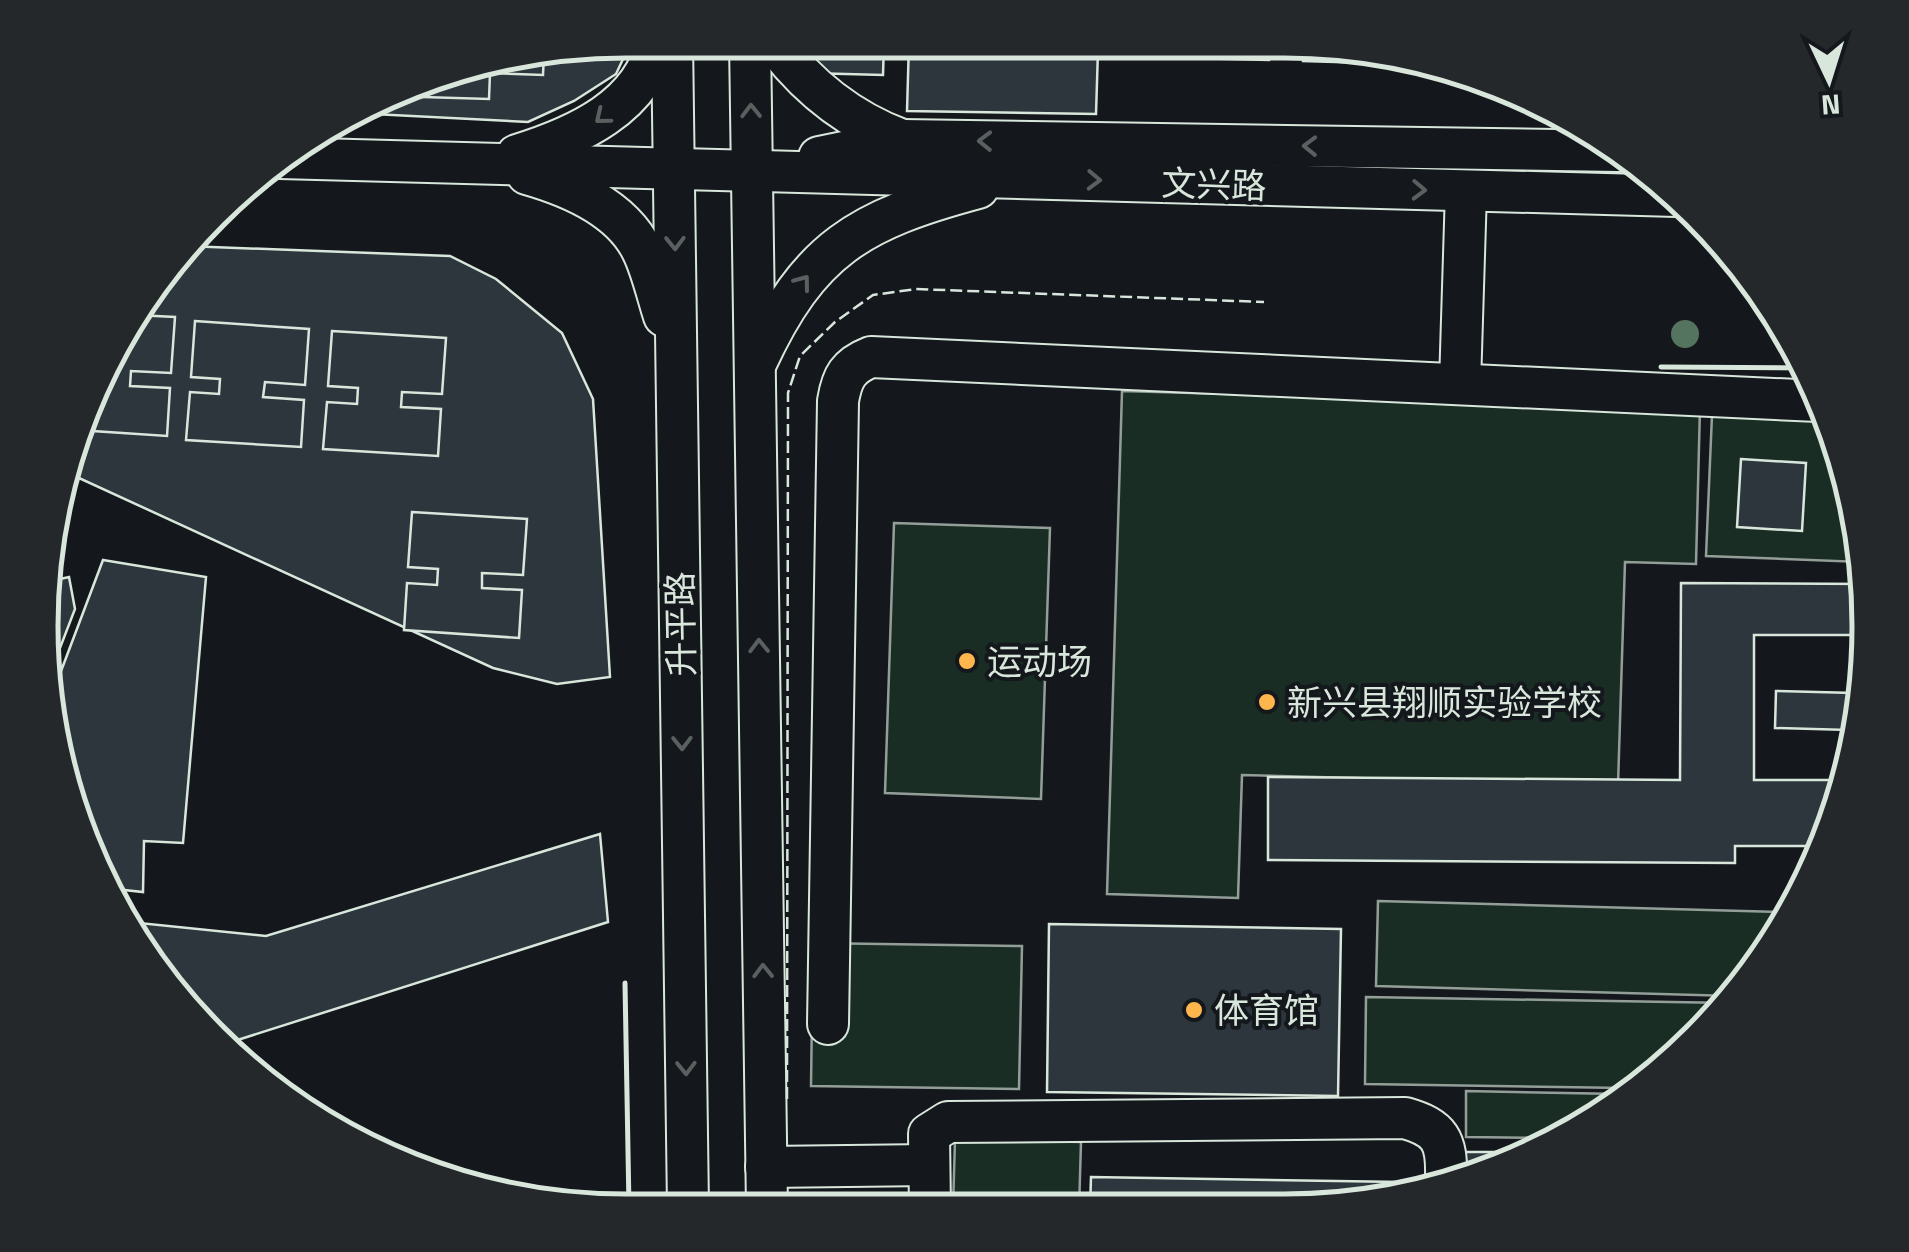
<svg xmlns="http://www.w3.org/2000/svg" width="1909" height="1252" viewBox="0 0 1909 1252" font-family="'Titillium Web','Noto Sans SC',sans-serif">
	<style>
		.green { fill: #1a2d24; stroke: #939e99; stroke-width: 2.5 }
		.building { fill: #2c363c; stroke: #d8e6dc; stroke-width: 2.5 }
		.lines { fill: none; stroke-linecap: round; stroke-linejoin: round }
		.minor-casing { stroke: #d8e6dc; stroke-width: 44 }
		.minor { stroke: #14181c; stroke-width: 40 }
		.fence { stroke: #d8e6dc; stroke-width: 2.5; stroke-dasharray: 12 5; stroke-linecap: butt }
		.wall { stroke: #d8e6dc; stroke-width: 5 }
		.tree { fill: #55745f }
		.oneway { stroke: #59605f }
		.poi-dot { fill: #ffb74d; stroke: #14181c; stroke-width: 4 }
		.labels { text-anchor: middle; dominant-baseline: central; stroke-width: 8; stroke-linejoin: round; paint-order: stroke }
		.street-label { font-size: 35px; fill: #d8e6dc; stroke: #14181c }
		.poi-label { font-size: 35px; fill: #d8e6dc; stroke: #14181c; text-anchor: start }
		.rim { fill: none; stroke: #d8e6dc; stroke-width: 5 }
	</style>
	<rect width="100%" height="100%" fill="#14181c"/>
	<g class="green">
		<polygon points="1122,391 1700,407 1696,564 1625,562 1618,785 1242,775 1238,898 1107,894"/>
		<polygon points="1712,415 1823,419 1861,562 1706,556"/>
		<polygon points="894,523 1050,528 1041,799 885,793"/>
		<polygon points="1378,901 1782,912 1733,996 1376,986"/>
		<polygon points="813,943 1022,946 1019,1089 811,1086"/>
		<polygon points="1366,997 1729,1003 1723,1013 1624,1088 1365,1084"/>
		<polygon points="1466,1091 1618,1094 1559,1138 1466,1137"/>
		<polygon points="955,1139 1081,1142 1079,1210 953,1209"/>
	</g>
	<g class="building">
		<polygon points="632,40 616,74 574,101 528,122 353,113 438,71"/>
		<polygon points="809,41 884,42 883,75 808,73"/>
		<polygon points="909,42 1011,43 1011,49 1098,50 1096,114 907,111"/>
		<polygon points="1149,44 1269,44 1269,60 1148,57"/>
		<polygon points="1303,45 1360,45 1400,57 1400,64 1303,61"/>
		<polygon points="544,53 543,75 490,73 489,99 388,96 438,71"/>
		<polygon points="186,246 450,256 496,279 562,333 593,399 610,677 557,684 493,668 68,473 84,402 161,269"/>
		<polygon points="135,315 175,317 171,373 131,371 130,386 170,388 167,436 78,430 84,402"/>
		<polygon points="195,321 309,329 305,385 265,382 263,397 304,400 301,447 186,440 190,392 219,394 220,379 191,377"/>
		<polygon points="332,331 446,338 442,394 402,392 401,407 441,409 438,456 323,449 327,402 357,404 358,388 328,386"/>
		<polygon points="1741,459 1806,463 1802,531 1737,527"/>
		<polygon points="412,512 527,519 523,575 482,573 482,588 522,590 519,638 404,630 407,583 437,585 438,569 408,567"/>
		<polygon points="103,560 206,577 183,843 144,841 143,892 106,888 60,777 52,695"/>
		<polygon points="69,577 75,609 50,674 41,588 42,583"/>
		<polygon points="1681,583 1867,584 1862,635 1754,635 1754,780 1842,780 1838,815 1819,846 1735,846 1735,863 1268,860 1268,777 1680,780"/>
		<polygon points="1776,691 1854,693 1849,730 1775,728"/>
		<polygon points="600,834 608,922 222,1045 120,921 266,936"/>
		<polygon points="1049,924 1341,929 1338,1096 1047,1092"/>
		<polygon points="1457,1152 1540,1152 1457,1175"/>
		<polygon points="1091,1177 1401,1182 1401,1189 1321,1211 1090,1210"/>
	</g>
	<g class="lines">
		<g class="minor-casing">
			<g id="minor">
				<polyline points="672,40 688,1208"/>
				<polyline points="750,41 767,1208"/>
				<path d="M 773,41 C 807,87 848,120 902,140"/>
				<path d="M 517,155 C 575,137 645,107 657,40"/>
				<polyline points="819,157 902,140 1618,151"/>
				<polyline points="280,158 1677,196"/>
				<path d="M 527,174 C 569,186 621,207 642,250 C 652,270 657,295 664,316"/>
				<path d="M 756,363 C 809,248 859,220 978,188"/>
				<polyline points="1460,384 1466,191"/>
				<path d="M 828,1024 L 838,401 C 842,377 848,366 871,357 L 1818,401"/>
				<polyline points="766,1167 929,1165"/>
				<path d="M 930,1209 L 929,1134 L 948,1122 L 1405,1118 C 1440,1128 1447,1140 1446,1177"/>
			</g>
		</g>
		<use href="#minor" class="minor"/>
		<polyline class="fence" points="787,1099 788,393 800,356 835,322 873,295 916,289 1264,302"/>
		<g class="wall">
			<polyline points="1661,367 1809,368"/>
			<polyline points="625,983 629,1207"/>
		</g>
	</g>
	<circle class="tree" cx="1685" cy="334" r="14"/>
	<defs><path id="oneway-chevron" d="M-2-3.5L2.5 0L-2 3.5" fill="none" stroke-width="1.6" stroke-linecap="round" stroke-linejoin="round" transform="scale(2.5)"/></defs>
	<g class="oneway">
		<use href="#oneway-chevron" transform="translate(751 111) rotate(-91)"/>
		<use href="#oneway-chevron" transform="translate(602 117) rotate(141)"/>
		<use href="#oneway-chevron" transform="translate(985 141) rotate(-179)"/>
		<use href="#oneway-chevron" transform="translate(1310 146) rotate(-179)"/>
		<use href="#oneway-chevron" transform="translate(1094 180) rotate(2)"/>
		<use href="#oneway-chevron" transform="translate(1419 190) rotate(2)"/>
		<use href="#oneway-chevron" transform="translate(675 243) rotate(89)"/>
		<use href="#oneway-chevron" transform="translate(803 282) rotate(-53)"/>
		<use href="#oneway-chevron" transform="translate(759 646) rotate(-91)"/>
		<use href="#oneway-chevron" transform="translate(682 743) rotate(89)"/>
		<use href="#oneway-chevron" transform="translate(763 971) rotate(-91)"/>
		<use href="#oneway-chevron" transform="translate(686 1068) rotate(89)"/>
	</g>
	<g class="poi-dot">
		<circle cx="967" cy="661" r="10"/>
		<circle cx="1267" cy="702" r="10"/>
		<circle cx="1194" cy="1010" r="10"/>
	</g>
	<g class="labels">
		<g class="street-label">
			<text transform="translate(1214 184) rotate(2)">文兴路</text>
			<text transform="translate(680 624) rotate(-91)">升平路</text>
		</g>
		<g class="poi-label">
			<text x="987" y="661">运动场</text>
			<text x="1287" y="702">新兴县翔顺实验学校</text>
			<text x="1214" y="1010">体育馆</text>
		</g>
	</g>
	<path d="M0 0H1909V1252H0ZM626 58H1284A568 568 0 0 1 1852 626V626A568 568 0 0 1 1284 1194H626A568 568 0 0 1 58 626V626A568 568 0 0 1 626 58Z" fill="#24282b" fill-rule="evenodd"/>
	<path class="rim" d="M626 58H1284A568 568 0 0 1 1852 626V626A568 568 0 0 1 1284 1194H626A568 568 0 0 1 58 626V626A568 568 0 0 1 626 58Z"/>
	<g transform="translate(1829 80) rotate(176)" stroke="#14181c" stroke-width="8" paint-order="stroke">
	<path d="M0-8L18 38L0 25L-18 38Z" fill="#d8e6dc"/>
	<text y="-15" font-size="28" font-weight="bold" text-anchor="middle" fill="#d8e6dc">N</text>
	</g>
</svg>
